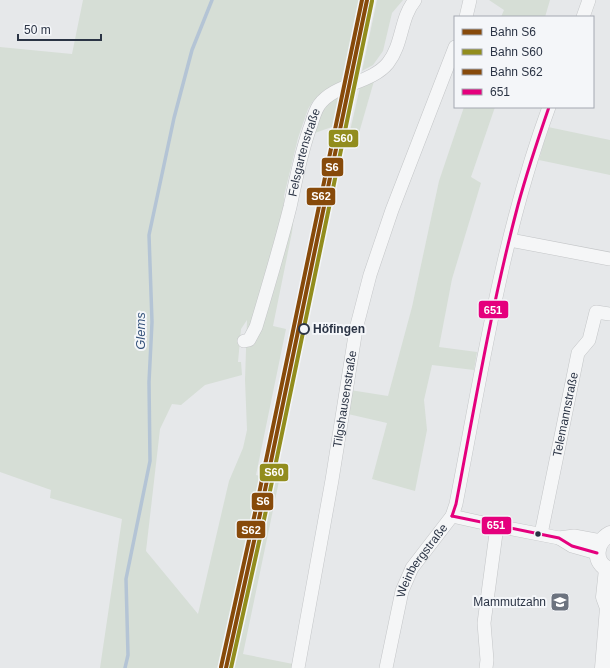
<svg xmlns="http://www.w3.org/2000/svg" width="610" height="668" viewBox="0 0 610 668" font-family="Arial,sans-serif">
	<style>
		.green { fill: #d6ded6; fill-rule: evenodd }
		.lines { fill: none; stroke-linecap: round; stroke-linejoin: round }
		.stream { stroke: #b4c4d5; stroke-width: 3.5 }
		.minor-casing { stroke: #c4c6c8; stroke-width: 14 }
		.tertiary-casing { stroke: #c4c6c8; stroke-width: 17 }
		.minor { stroke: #f5f6f7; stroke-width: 13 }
		.tertiary { stroke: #f5f6f7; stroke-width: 16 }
		.bus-1-casing { stroke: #f4f6f9; stroke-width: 6 }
		.bus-1 { stroke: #e5007d; stroke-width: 3 }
		.rail-1-casing { stroke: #f4f6f9; stroke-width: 7 }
		.rail-2-casing { stroke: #f4f6f9; stroke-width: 7 }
		.rail-3-casing { stroke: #f4f6f9; stroke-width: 7 }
		.rail-1 { stroke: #874a0a; stroke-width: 4 }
		.rail-2 { stroke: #928d1d; stroke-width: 4 }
		.rail-3 { stroke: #874a0a; stroke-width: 4 }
		.stop-dot { fill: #f4f6f9; stroke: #2b3445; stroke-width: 2 }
		.bus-dot { fill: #2b3445; stroke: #f4f6f9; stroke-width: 1.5 }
		.labels { text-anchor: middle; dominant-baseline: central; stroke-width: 4; stroke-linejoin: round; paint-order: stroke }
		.street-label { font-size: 12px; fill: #2b3445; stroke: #f4f6f9 }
		.stop-label { font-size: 12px; font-weight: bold; fill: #2b3445; stroke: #f4f6f9; text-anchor: start }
		.poi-label { font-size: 12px; fill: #2b3445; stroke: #f4f6f9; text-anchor: end }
		.water-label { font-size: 13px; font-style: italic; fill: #34527a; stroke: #f4f6f9 }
		.line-badge { stroke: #f4f6f9; stroke-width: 1.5 }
		.badge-label { font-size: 11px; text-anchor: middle; font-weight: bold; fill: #fff }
	</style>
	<rect width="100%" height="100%" fill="#e6e8ea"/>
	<g class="green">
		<path d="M 83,0 L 361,0 L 344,83 L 313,101 L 308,109 L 298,138 L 284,196 L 285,207 L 293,224 L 292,232 L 273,326 L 286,329 L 256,475 L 279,481 L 243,654 L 293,664 L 292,668 L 100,668 L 122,519 L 50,498 L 51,490 L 0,472 L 0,47 L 72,54 ZM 247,320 L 245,380 L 247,430 L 243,448 L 229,481 L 198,614 L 146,551 L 160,429 L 172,404 L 181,405 L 205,385 L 242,375 L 241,362 L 238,362 L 241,329 Z"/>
		<polygon points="377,0 403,0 392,13 383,51 373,65 362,71"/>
		<polygon points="489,0 550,0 545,17 501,17 504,10"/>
		<polygon points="374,81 359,133 350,131 360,87"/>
		<polygon points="345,94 338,128 332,127 306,136 318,107"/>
		<polygon points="464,107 495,107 471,177 481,183 452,279 439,347 477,352 474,370 432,365 424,400 427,430 415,491 372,479 387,423 348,414 350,390 388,396 412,307 439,181"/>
		<polygon points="548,127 610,140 610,175 539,160"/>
	</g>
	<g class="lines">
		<polyline class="stream" points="125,668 128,655 126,579 150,461 149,382 152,322 149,235 174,118 192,50 212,0"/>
		<g class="minor-casing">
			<g id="minor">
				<polyline points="466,17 470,0"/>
				<polyline points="583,17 589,0"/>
				<polyline points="510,240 610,259"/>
				<path id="s1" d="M 244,341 L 249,340 L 256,327 C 268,287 280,247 290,207 C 296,180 301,151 311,125 C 313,118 315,111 319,105 C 335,83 371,84 388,63 C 403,44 400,18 415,0"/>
				<polyline points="452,516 497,526 559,538 574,536 601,541"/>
				<path id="s2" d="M 541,534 L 578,353 L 589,340 L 596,312 L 610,314"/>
				<polyline points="559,538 572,546 597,553"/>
				<path id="s3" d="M 298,668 L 332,480 L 356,329 L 370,275 L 392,210 L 455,47"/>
				<path id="s4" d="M 386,668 L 402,591 L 412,568 L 452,516 L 456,504 C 482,371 502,235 549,107"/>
				<polyline points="486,668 487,660 484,623 497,526"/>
			</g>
		</g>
		<g class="tertiary-casing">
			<g id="tertiary">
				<path d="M 610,534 C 595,542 592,563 610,570"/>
				<polyline points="603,668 608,608 604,597 607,569"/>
			</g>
		</g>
		<use href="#minor" class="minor"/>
		<use href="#tertiary" class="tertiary"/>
		<g class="bus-1-casing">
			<g id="bus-1">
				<path d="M 452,516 L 456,504 C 475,404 492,303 518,205 C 527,172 538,139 549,107"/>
				<polyline points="452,516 559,538 572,546 597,553"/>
			</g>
		</g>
		<use href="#bus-1" class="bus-1"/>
		<g class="rail-1-casing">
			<polyline id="rail-1" points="226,668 260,514 367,0"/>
		</g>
		<g class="rail-2-casing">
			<polyline id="rail-2" points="231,668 265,515 372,1"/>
		</g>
		<g class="rail-3-casing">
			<polyline id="rail-3" points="221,667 255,513 362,0"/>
		</g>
		<use href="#rail-1" class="rail-1"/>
		<use href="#rail-2" class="rail-2"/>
		<use href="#rail-3" class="rail-3"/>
	</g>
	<defs>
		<g id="school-square" transform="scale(1)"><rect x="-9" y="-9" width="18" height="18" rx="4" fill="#6c737f" stroke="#f4f6f9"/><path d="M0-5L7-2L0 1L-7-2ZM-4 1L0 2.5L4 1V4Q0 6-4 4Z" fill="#fff"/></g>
	</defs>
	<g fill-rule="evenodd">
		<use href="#school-square" x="560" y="602"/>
	</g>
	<circle class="stop-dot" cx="304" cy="329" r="5"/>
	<circle class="bus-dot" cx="538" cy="534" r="3.5"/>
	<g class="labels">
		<g class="street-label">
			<text stroke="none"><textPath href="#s1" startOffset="201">Felsgartenstraße</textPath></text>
			<text stroke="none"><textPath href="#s3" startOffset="273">Tilgshausenstraße</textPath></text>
			<text stroke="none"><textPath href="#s2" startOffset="122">Telemannstraße</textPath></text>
			<text stroke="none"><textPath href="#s4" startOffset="115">Weinbergstraße</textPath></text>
		</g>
		<g class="stop-label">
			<text x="313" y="329">Höfingen</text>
		</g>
		<g class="poi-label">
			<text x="546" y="602">Mammutzahn</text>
		</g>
		<g class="water-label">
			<text transform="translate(140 331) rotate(-90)">Glems</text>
		</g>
	</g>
	<g class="line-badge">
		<rect x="328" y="129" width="31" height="19" rx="4" fill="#928d1d"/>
		<rect x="321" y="157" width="23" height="20" rx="4" fill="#874a0a"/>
		<rect x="306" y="187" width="30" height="19" rx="4" fill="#874a0a"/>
		<rect x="478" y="300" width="31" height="19" rx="4" fill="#e5007d"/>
		<rect x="259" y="463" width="30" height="19" rx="4" fill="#928d1d"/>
		<rect x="251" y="492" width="23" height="19" rx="4" fill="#874a0a"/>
		<rect x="481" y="516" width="31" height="19" rx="4" fill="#e5007d"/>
		<rect x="236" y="520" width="30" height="19" rx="4" fill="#874a0a"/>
	</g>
	<g class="badge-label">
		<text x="343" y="142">S60</text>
		<text x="332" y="171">S6</text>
		<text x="321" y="200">S62</text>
		<text x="493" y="314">651</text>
		<text x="274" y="476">S60</text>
		<text x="263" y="505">S6</text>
		<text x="496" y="529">651</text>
		<text x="251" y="534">S62</text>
	</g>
	<rect x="454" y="16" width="140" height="92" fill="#f4f6f9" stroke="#a4a8b1"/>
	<rect x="462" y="29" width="20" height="6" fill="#874a0a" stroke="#a4a8b1"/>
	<text x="490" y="36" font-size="12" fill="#2b3445">Bahn S6</text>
	<rect x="462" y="49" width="20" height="6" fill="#928d1d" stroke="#a4a8b1"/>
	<text x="490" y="56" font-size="12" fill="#2b3445">Bahn S60</text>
	<rect x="462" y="69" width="20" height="6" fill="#874a0a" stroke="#a4a8b1"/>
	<text x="490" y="76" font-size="12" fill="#2b3445">Bahn S62</text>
	<rect x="462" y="89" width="20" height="6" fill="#e5007d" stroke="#a4a8b1"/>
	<text x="490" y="96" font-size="12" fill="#2b3445">651</text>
	<path d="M18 34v6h83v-6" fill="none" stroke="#2b3445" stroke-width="2"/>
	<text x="24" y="34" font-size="12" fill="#2b3445" stroke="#f4f6f9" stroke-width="3" paint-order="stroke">50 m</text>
</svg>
